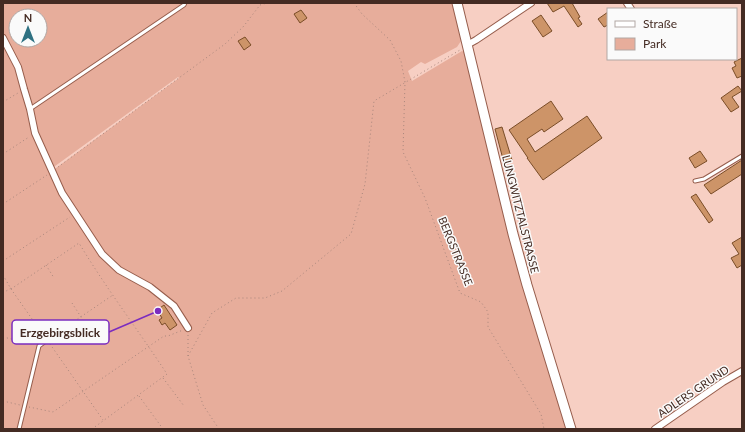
<svg xmlns="http://www.w3.org/2000/svg" width="745" height="432" viewBox="0 0 745 432" font-family="Lato,sans-serif">
	<style>
		.green { fill: #e7ad9b; fill-rule: evenodd }
		.building { fill: #cd9468; stroke: #7a4d28 }
		.lines { fill: none; stroke-linecap: round; stroke-linejoin: round }
		.service-casing { stroke: #965d4c; stroke-width: 5 }
		.minor-casing { stroke: #965d4c; stroke-width: 8 }
		.secondary-casing { stroke: #965d4c; stroke-width: 11 }
		.path { stroke: #a8867c; stroke-width: 1; stroke-dasharray: 1 3; stroke-linecap: butt }
		.service { stroke: #fff; stroke-width: 3 }
		.minor { stroke: #fff; stroke-width: 6 }
		.secondary { stroke: #fff; stroke-width: 9 }
		.labels { text-anchor: middle; dominant-baseline: central; stroke-width: 3; stroke-linejoin: round; paint-order: stroke }
		.street-label { font-size: 11px; fill: #442b23; stroke: #fafafa }
		.leader { fill: none; stroke: #7b2cbf; stroke-width: 1.5 }
		.callout-dot { fill: #7b2cbf; stroke: #fafafa; stroke-width: 1.5 }
		.callout { fill: #fafafa; stroke: #7b2cbf; stroke-width: 1.5 }
		.callout-label { font-size: 12px; text-anchor: middle; font-weight: bold; fill: #442b23 }
	</style>
	<rect width="100%" height="100%" fill="#f7cfc3"/>
	<path class="green" d="M 3,3 L 452,3 L 461,41 L 457,47 L 425,64 L 421,62 L 408,71 L 412,81 L 462,51 L 464,52 L 566,429 L 3,429 ZM 16,16 L 40,16 L 40,40 L 16,40 ZM 178,77 L 179,78 L 52,171 L 51,169 Z"/>
	<g class="building">
		<polygon points="547,3 572,3 580,17 578,18 582,24 578,27 564,6 553,12"/>
		<polygon points="301,10 307,18 300,23 294,14"/>
		<polygon points="608,12 608,25 604,27 598,19"/>
		<polygon points="541,15 552,31 543,37 532,21"/>
		<polygon points="245,37 251,45 244,50 238,41"/>
		<polygon points="742,58 742,76 737,78 732,68 736,66 734,62"/>
		<polygon points="738,86 742,91 732,97 739,107 731,112 721,98"/>
		<polygon points="551,101 563,119 544,132 542,129 527,139 535,152 587,116 602,138 543,180 527,158 528,158 509,130"/>
		<polygon points="502,127 512,160 504,163 495,129"/>
		<polygon points="700,151 707,161 695,168 689,158"/>
		<polygon points="742,160 742,174 711,194 704,185"/>
		<polygon points="696,194 713,220 709,223 691,197"/>
		<polygon points="742,237 742,265 737,268 731,258 739,254 732,243"/>
		<polygon points="164,305 177,325 170,330 165,323 162,325 159,320 162,318 157,310"/>
	</g>
	<g class="lines">
		<g class="service-casing">
			<g id="service">
				<polyline points="30,109 184,5 185,3"/>
				<polyline points="695,181 704,179 742,156"/>
				<polyline points="19,429 39,346 47,340"/>
			</g>
		</g>
		<g class="minor-casing">
			<g id="minor">
				<polyline points="627,3 631,9"/>
				<polyline points="3,38 18,67 24,89 30,109 35,133 62,193 102,254 119,270 150,287 174,306 188,328"/>
				<polyline points="467,45 476,40 531,3"/>
				<polyline points="655,429 723,382 742,371"/>
			</g>
		</g>
		<g class="secondary-casing">
			<polyline id="secondary" points="457,3 513,234 527,285 571,429"/>
		</g>
		<g class="path">
			<polyline points="354,3 362,14 390,40 401,61 405,82 403,152 425,198 460,293 481,302 488,312 488,327 541,414 544,429"/>
			<polyline points="3,102 18,93"/>
			<polyline points="3,154 29,137"/>
			<polyline points="58,167 225,44 243,27 260,5 267,3"/>
			<polyline points="3,204 47,175"/>
			<polyline points="3,261 70,217"/>
			<polyline points="46,265 54,278"/>
			<polyline points="3,275 11,289 44,336"/>
			<path d="M 11,289 L 79,243 C 106,288 138,330 167,374 L 92,429"/>
			<polyline points="3,293 11,288"/>
			<polyline points="72,303 90,331"/>
			<polyline points="188,335 188,356 203,405 219,429"/>
			<polyline points="3,337 33,344"/>
			<polyline points="51,337 113,295"/>
			<polyline points="50,344 103,420"/>
			<polyline points="188,356 212,313 236,298 265,298 282,291 351,234 365,184 374,101 460,50"/>
			<polyline points="163,378 184,406"/>
			<polyline points="139,396 163,429"/>
			<polyline points="3,401 20,405"/>
			<polyline points="29,407 53,412 164,336 168,336 183,330"/>
		</g>
		<use href="#service" class="service"/>
		<use href="#minor" class="minor"/>
		<use href="#secondary" class="secondary"/>
	</g>
	<g class="labels">
		<g class="street-label">
			<text transform="translate(521 214) rotate(76)">LUNGWITZTALSTRASSE</text>
			<text transform="translate(456 251) rotate(68)">BERGSTRASSE</text>
			<text transform="translate(693 391) rotate(-34)">ADLERS GRUND</text>
		</g>
	</g>
	<path class="leader" d="M158 311L109 332"/>
	<circle class="callout-dot" cx="158" cy="311" r="4"/>
	<rect class="callout" x="12" y="320" width="97" height="24" rx="4"/>
	<g class="callout-label">
		<text x="60" y="337">Erzgebirgsblick</text>
	</g>
	<rect width="745" height="432" fill="none" stroke="#442b23" stroke-width="8"/>
	<rect x="607" y="8" width="130" height="52" fill="#fafafa" stroke="#b1a7a4"/>
	<rect x="615" y="21" width="20" height="6" fill="#ffffff" stroke="#b1a7a4"/>
	<text x="643" y="28" font-size="12" fill="#442b23">Straße</text>
	<rect x="615" y="38" width="20" height="12" fill="#e7ad9b" stroke="#b1a7a4"/>
	<text x="643" y="48" font-size="12" fill="#442b23">Park</text>
	<g transform="translate(28 28)"><circle r="19" fill="#fafafa" stroke="#b1a7a4"/>
	<path d="M0-3L7 15L0 10L-7 15Z" fill="#2e7182"/>
	<text y="-6" font-size="11" font-weight="bold" text-anchor="middle" fill="#442b23">N</text>
	</g>
</svg>
